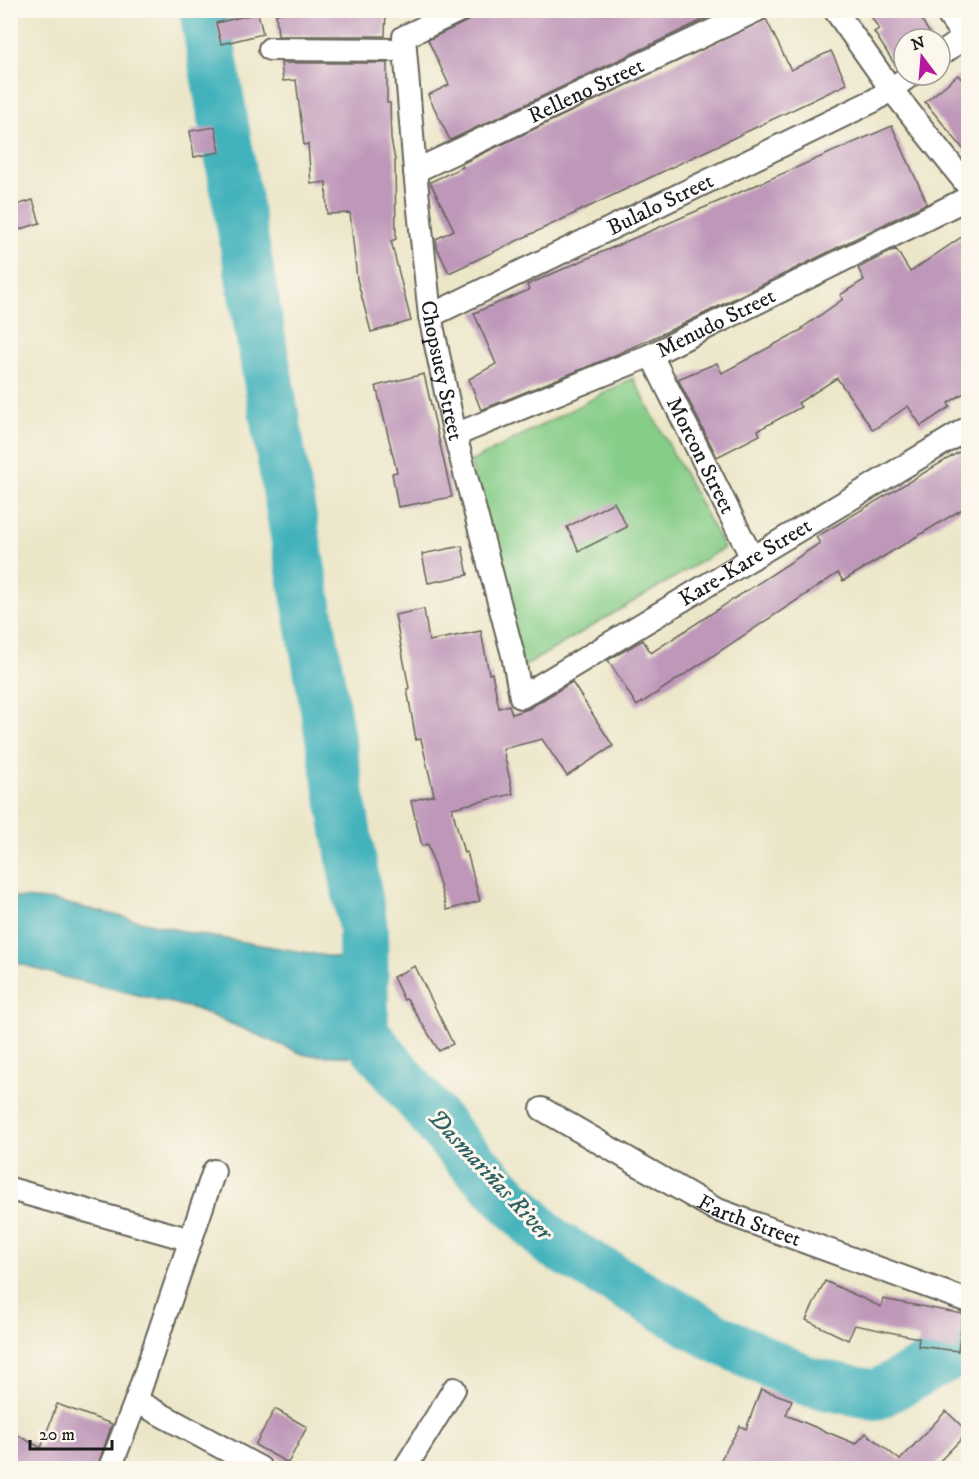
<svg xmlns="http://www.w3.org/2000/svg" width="979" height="1479" viewBox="0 0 979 1479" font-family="'IM FELL DW Pica',serif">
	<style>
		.green { fill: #86cd88; stroke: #517452; stroke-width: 1.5 }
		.water { fill: #43b2bc; stroke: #30676c; stroke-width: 1.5 }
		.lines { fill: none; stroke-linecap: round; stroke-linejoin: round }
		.river { stroke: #43b2bc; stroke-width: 50 }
		.building { fill: #be97b9 }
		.street-casing { stroke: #656359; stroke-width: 26 }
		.street { stroke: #fff; stroke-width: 22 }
		.labels { text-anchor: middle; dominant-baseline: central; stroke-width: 6; stroke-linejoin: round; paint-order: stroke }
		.street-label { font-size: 22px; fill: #1c1c1c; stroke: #fbf7ec }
		.water-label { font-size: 24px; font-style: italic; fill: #2e6064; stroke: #fbf7ec }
	</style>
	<rect width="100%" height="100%" fill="#fbf7ec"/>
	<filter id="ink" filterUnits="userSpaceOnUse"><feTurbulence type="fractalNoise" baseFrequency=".0167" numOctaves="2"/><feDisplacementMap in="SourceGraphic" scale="12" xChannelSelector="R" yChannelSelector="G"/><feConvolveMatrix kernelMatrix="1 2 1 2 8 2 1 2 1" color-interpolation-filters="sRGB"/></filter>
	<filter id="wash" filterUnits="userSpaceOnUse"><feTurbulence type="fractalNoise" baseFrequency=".008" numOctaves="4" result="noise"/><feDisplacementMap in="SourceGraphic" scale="24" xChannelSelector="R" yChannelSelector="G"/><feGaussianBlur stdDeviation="1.35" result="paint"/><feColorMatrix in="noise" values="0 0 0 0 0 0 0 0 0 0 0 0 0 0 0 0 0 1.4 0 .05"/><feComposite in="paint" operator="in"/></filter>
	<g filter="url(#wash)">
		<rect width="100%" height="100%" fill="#ece6c9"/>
		<polygon class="green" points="633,378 724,548 523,667 470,462"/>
		<polygon class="water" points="11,897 56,901 190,933 350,960 366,1057 305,1055 196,1009 60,976 11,961"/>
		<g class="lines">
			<g class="river">
				<polyline points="204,10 363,928 364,1033"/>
				<polyline points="299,1011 364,1033 459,1148 552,1243 717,1338 809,1382 876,1395 968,1346"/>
			</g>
		</g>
		<g id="blocks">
			<g class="building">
				<polygon points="294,10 386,10 385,36 278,36 276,14"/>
				<polygon points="490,10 724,10 450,140 428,95 449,85 428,40"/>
				<polygon points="867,10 916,10 933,39 904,39 904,64 897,68 874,32 879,29"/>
				<polygon points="258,13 263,34 221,44 216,23"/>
				<polygon points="766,19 791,70 831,51 847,84 449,273 437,248 436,239 454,230 430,182 463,167 461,164"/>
				<polygon points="281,63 387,63 387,103 390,103 391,139 395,160 396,239 391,241 411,321 371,332 357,279 350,213 327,214 326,182 311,184 308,144 304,145 296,80 283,81"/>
				<polygon points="958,75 969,88 969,156 925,102"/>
				<polygon points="892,126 927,203 679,326 604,360 481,410 469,379 496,364 474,313 529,290 527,285 579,262"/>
				<polygon points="215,127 220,152 194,157 190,131"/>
				<polygon points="33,200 40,223 15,231 10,217 10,207"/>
				<polygon points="969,232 969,390 948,403 950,407 921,426 908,406 873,430 837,378 798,403 801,407 758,430 760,435 717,457 678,379 717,363 722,373 803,329 802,328 843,299 840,295 864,280 858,268 896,249 910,272"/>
				<polygon points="424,374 452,497 398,507 392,473 397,472 376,386"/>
				<polygon points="969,446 969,505 843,581 838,573 637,706 608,660 643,640 651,653 820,543 816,537"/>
				<polygon points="614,502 627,527 579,551 567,527"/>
				<polygon points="462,546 468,575 428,583 422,554"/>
				<polygon points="424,609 429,641 481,631 489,674 492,673 499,708 509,705 512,714 528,709 572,682 613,746 567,776 542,739 503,749 513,794 452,808 464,853 467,852 480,901 447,910 428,844 422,846 411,801 434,795 421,739 416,740 407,689 409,688 395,615"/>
				<polygon points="415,966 453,1044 439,1051 407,999 404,1000 393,977"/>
				<polygon points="825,1281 881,1307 883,1299 963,1314 958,1351 918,1346 919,1338 855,1325 848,1340 806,1320"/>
				<polygon points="761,1389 792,1400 786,1415 856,1444 866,1433 900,1460 946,1411 968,1432 933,1468 716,1468 740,1426 746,1429"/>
				<polygon points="57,1404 112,1424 97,1468 10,1468 10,1431 41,1448"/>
				<polygon points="275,1409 307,1427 288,1463 255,1445"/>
			</g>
		</g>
	</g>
	<g filter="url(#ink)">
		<use href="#blocks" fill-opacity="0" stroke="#656359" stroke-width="1.5"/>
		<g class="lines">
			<g class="street-casing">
				<g id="street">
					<path id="s1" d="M 460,10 L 404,37 L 415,171 L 430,316 L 455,435 L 513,655 L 521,697 L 968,428"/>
					<polyline points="835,10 891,89 968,186"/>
					<polyline points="945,10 968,43"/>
					<polyline points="270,49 405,50"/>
					<polyline points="940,55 968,35"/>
					<path id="s2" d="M 415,171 L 757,10"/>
					<path id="s3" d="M 430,316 L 875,100 L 911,75"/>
					<path id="s4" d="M 651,355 L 752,558"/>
					<path id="s5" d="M 455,435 L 651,355 L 968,198"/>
					<path id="s6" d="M 542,1109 L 715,1209 L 968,1301"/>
					<polyline points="10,1189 191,1240"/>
					<polyline points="136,1401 260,1468"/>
					<polyline points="110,1468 136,1401 214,1171"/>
					<polyline points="405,1468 454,1389"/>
				</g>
			</g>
			<use href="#street" class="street"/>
		</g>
	</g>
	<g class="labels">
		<g class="street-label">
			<text stroke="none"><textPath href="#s2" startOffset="189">Relleno Street</textPath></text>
			<text stroke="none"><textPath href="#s3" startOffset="256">Bulalo Street</textPath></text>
			<text stroke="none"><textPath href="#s5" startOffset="284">Menudo Street</textPath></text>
			<text stroke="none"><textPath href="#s1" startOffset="398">Chopsuey Street</textPath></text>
			<text stroke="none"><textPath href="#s4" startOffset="112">Morcon Street</textPath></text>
			<text stroke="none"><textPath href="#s1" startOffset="996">Kare-Kare Street</textPath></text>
			<text stroke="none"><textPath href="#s6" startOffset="236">Earth Street</textPath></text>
		</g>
		<g class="water-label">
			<text transform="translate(490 1175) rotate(47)">Dasmariñas River</text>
		</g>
	</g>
	<rect width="979" height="1479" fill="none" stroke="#fbf7ec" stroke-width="36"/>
	<g transform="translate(922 57) rotate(344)"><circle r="28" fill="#fbf7ec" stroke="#a29f99" stroke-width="1.5"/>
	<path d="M0-4.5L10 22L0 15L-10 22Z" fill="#b5179e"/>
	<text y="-9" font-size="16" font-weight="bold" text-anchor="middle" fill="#1c1c1c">N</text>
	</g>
	<path d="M30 1440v9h82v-9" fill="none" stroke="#1c1c1c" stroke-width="3"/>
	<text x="39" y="1440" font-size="18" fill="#1c1c1c" stroke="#fbf7ec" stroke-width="4.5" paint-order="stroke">20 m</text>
</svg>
